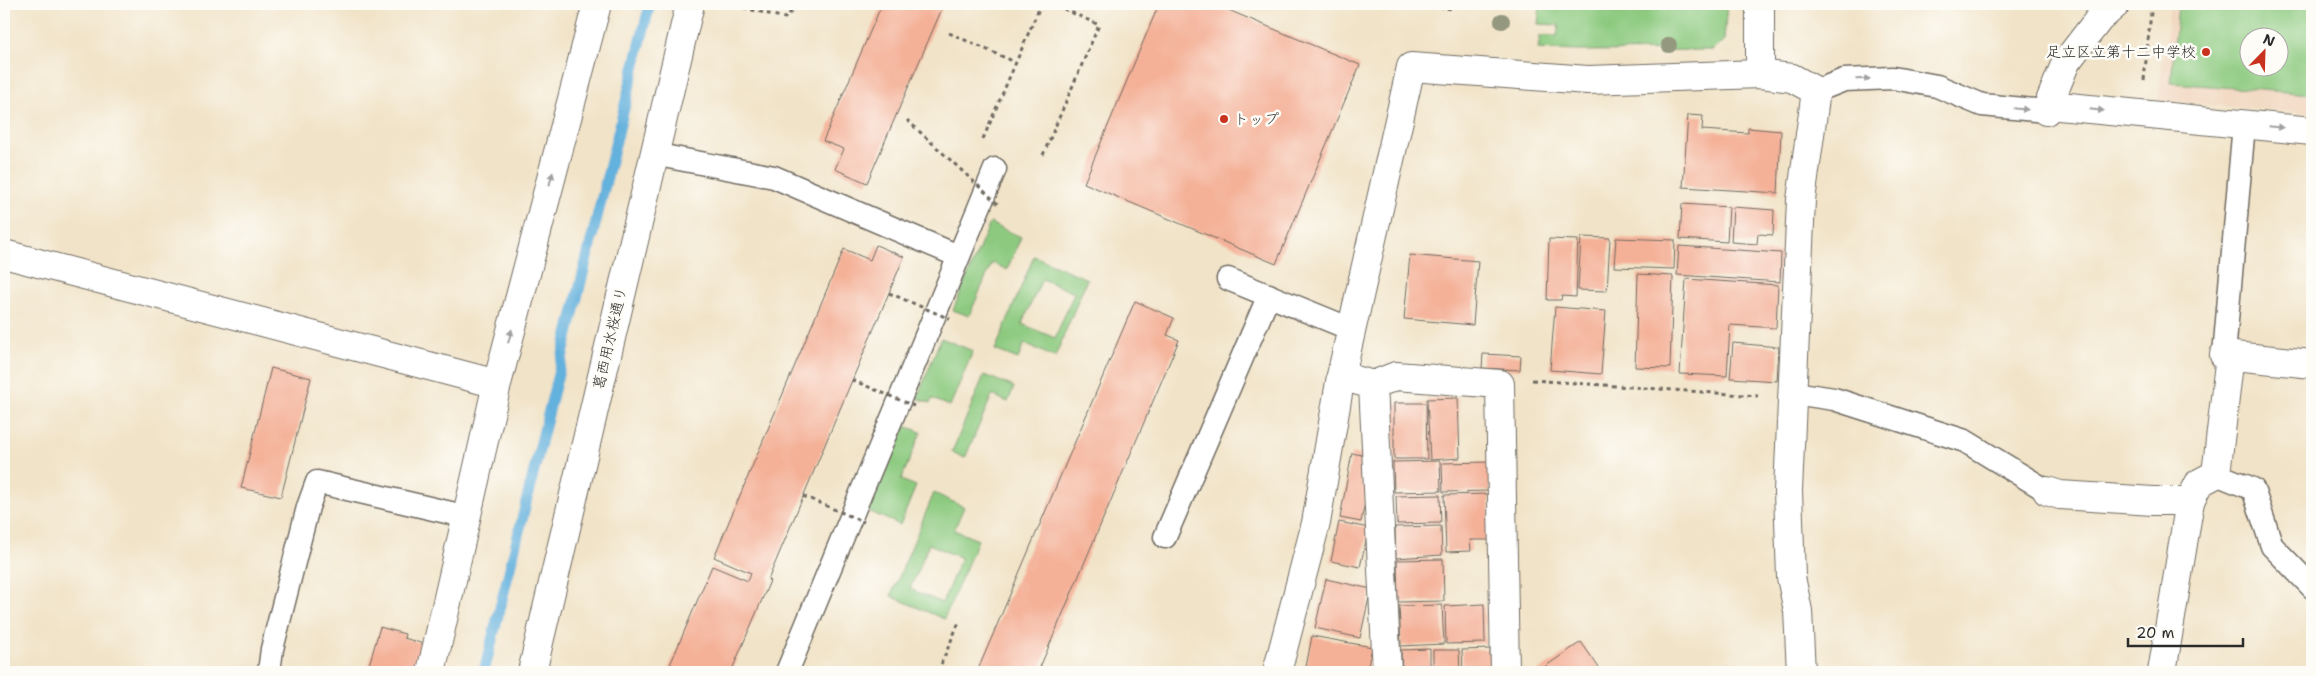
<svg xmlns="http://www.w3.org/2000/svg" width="2316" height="676" viewBox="0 0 2316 676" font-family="'Shantell Sans','Klee One',sans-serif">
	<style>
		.built { fill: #f1d5bd; fill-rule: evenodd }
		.green { fill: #8dca80; stroke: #5c7a56; fill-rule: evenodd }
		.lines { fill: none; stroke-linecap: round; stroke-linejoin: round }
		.stream { stroke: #64b1dd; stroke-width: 11 }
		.building { fill: #f4b198 }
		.service-casing { stroke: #706b62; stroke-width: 25 }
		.minor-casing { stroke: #706b62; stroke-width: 30 }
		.tertiary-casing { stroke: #706b62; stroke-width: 30 }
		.path { stroke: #706b62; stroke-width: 3; stroke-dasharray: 4 4; stroke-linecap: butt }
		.service { stroke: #fff; stroke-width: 22 }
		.minor { stroke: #fff; stroke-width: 28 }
		.tertiary { stroke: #fff; stroke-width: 28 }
		.path-bridge { stroke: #706b62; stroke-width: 3; stroke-dasharray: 4 4; stroke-linecap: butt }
		.tree { fill: #94987f }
		.oneway { fill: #a0a0a0 }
		.poi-dot { fill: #c8321e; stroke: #fdfcf7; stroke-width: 2 }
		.labels { text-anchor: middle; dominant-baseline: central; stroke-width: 5; stroke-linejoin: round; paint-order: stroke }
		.poi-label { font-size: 15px; fill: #2b2b2b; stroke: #fdfcf7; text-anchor: end }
		.street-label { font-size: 15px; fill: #2b2b2b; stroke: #fdfcf7 }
	</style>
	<rect width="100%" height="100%" fill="#fdfcf7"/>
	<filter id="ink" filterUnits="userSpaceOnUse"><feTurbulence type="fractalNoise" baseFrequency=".02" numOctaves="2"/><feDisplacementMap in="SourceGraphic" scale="10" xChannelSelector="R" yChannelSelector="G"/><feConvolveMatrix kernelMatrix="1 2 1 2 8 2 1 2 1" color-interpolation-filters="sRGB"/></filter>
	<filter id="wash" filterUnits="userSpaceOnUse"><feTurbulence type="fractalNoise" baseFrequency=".0096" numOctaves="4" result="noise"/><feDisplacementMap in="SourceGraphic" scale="20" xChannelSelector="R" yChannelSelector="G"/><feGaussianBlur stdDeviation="1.12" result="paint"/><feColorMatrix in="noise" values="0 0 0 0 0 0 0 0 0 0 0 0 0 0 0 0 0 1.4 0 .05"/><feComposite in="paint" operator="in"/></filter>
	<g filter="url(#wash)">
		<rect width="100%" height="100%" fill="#f1e3c7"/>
		<path class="built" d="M 2170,4 L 2312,4 L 2312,114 L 2158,100 ZM 2248,38 L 2278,38 L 2278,68 L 2248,68 Z"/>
		<g class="green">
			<polygon points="1540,4 1727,4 1724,40 1713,50 1573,51 1538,49 1540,36 1557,36 1559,25 1538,24"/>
			<path d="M 2178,4 L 2312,4 L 2312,94 L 2171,83 ZM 2248,38 L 2278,38 L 2278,68 L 2248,68 Z"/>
			<polygon points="990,223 1021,237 1007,270 992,263 969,316 953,310"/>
			<path d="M 1034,256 L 1087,279 L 1055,357 L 1024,344 L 1018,359 L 995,350 ZM 1042,279 L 1074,293 L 1055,338 L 1022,324 Z"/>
			<polygon points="941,338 973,351 950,406 932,399 930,403 917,398"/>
			<polygon points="984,375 1014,387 1008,402 992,395 965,458 952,452"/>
			<polygon points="905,426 921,432 901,480 916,486 900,525 868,511"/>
			<path d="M 934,493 L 964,507 L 954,530 L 978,540 L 944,619 L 891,596 ZM 929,544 L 961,558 L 942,603 L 910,589 Z"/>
		</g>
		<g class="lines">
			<polyline class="stream" points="484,672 650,4"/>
		</g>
		<g id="blocks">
			<g class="building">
				<polygon points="882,4 944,4 867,183 835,169 844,149 823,141"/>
				<polygon points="1159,4 1214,4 1360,65 1276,264 1084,183"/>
				<polygon points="1688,115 1703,116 1702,130 1748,133 1748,128 1781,131 1778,193 1683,187"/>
				<polygon points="1682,204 1729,207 1727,242 1680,239"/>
				<polygon points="1733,207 1774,210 1773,235 1758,234 1757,244 1731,242"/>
				<polygon points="1581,237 1610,238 1607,291 1578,290"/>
				<polygon points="1616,238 1675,240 1674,269 1614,267"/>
				<polygon points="1549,239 1578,240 1576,297 1562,296 1561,300 1547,300"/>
				<polygon points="876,245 904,257 768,580 770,581 731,672 667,672 712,566 748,581 751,573 714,557 844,249 870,260"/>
				<polygon points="1679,246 1781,253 1780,282 1677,275"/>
				<polygon points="1410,255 1478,261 1473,325 1404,319"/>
				<polygon points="1638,274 1673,276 1670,368 1635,367"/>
				<polygon points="1686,279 1778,285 1776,328 1730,325 1727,376 1680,374"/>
				<polygon points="1135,301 1174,318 1167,335 1179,340 1038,672 977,672"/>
				<polygon points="1555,307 1606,311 1601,374 1550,370"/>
				<polygon points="1733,343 1779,347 1777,381 1730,378"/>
				<polygon points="1483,354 1521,356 1520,370 1482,368"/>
				<polygon points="271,368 311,378 281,497 241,488"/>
				<polygon points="1458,398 1460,458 1430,460 1427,399"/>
				<polygon points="1394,403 1426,403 1427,459 1394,459"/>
				<polygon points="1352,453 1367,456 1369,483 1361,522 1340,518"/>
				<polygon points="1440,461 1441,491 1394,492 1393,462"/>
				<polygon points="1490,462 1490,491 1443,492 1442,463"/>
				<polygon points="1489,494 1490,540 1470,540 1471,551 1446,552 1444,495"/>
				<polygon points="1440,495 1441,523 1397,524 1396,496"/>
				<polygon points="1339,522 1369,528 1360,567 1331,561"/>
				<polygon points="1441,526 1442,555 1396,558 1395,527"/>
				<polygon points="1443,559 1444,601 1398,602 1397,560"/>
				<polygon points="1326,579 1371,589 1360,638 1315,628"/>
				<polygon points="1484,604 1485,643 1446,644 1445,606"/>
				<polygon points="1442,605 1444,644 1401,646 1399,606"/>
				<polygon points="380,627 405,634 404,638 431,646 423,672 367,672"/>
				<polygon points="1312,636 1372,647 1367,672 1305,672"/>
				<polygon points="1581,642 1602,672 1537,672"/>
				<polygon points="1430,649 1430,672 1402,672 1401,650"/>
				<polygon points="1490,649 1491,672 1463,672 1462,650"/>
				<polygon points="1433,650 1459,650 1460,672 1433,672"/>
			</g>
		</g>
	</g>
	<g filter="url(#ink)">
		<use href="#blocks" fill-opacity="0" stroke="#706b62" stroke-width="1"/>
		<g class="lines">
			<g class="service-casing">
				<g id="service">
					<polyline points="1816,91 1844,80 1893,78 1937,86 1982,105 2046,111"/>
					<polyline points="653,154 774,177 958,256"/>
					<polyline points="1228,279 1353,330"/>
					<polyline points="2224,355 2244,124"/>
					<polyline points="1794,393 1834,399 1965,441 2047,491"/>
					<polyline points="2216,474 2253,489 2272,546 2312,587"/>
					<polyline points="1165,537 1269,295"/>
					<polyline points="269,672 272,649 308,507 317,482 468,517"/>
					<polyline points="787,672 995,169"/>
				</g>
			</g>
			<g class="minor-casing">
				<g id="minor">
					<polyline points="2049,105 2312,131"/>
					<polyline points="2046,111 2066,62 2099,19 2116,4"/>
					<polyline points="4,254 497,384"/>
					<polyline points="2224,355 2312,364"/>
					<polyline points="1341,376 1373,385 1396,376 1500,384 1505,672"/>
					<polyline points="1373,385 1387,672"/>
					<polyline points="2047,491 2060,495 2153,501 2190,501 2199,483 2216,474 2230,355"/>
					<polyline points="431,672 497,384 597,4"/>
					<polyline points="1277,672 1316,523 1341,376 1411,67 1588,80 1760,74 1792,78 1816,91 1801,200 1788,491 1791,577 1798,611 1801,672"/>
					<polyline points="2162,672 2190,501"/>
				</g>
			</g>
			<g class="tertiary-casing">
				<g id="tertiary">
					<polyline points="1760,4 1760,74"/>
					<polyline points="532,672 690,4"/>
				</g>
			</g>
			<g class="path">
				<polyline points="728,4 785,18 799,4"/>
				<polyline points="1415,4 1453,9"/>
				<polyline points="949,33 1015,62"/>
				<polyline points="2144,80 2151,12"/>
				<polyline points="983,139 1041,4"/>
				<polyline points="1043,155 1099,25 1053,4"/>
				<polyline points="1532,380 1758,396"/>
				<polyline points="940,672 942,662 959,622"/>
			</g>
			<use href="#service" class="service"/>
			<use href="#minor" class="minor"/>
			<use href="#tertiary" class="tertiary"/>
			<g class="path-bridge">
				<polyline points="907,120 998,204"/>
				<polyline points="889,293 950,319"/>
				<polyline points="852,380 914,406"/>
				<polyline points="803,496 864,522"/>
			</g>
		</g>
		<g class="tree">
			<circle cx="1502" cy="21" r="8"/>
			<circle cx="1669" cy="45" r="8"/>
		</g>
		<defs><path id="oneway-solid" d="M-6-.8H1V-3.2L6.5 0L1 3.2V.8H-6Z" transform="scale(1.25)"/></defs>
		<g class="oneway">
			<use href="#oneway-solid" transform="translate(1863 79) rotate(-2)"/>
			<use href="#oneway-solid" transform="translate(2021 109) rotate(6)"/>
			<use href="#oneway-solid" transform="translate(2097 110) rotate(6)"/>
			<use href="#oneway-solid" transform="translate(2276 127) rotate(6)"/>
			<use href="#oneway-solid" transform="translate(551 179) rotate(-75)"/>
			<use href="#oneway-solid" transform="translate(510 336) rotate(-75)"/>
		</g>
	</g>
	<g class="poi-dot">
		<circle cx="2206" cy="52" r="5"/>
		<circle cx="1224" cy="119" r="5"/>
	</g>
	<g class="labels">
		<g class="poi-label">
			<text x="2196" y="52">足立区立第十二中学校</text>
			<text x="1234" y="119" text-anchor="start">トップ</text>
		</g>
		<g class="street-label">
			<text transform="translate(610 338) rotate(-77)">葛西用水桜通り</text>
		</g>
	</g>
	<rect width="2316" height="676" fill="none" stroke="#fdfcf7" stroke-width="20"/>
	<g transform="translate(2264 52) rotate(23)"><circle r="24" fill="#fdfcf7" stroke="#a9a8a5"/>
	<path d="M0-4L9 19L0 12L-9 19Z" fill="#c8321e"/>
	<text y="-8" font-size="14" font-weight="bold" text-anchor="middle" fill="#2b2b2b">N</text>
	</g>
	<path d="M2128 638v8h115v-8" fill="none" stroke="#2b2b2b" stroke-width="2.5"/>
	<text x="2136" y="638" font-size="15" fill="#2b2b2b" stroke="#fdfcf7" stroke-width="4" paint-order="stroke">20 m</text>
</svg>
